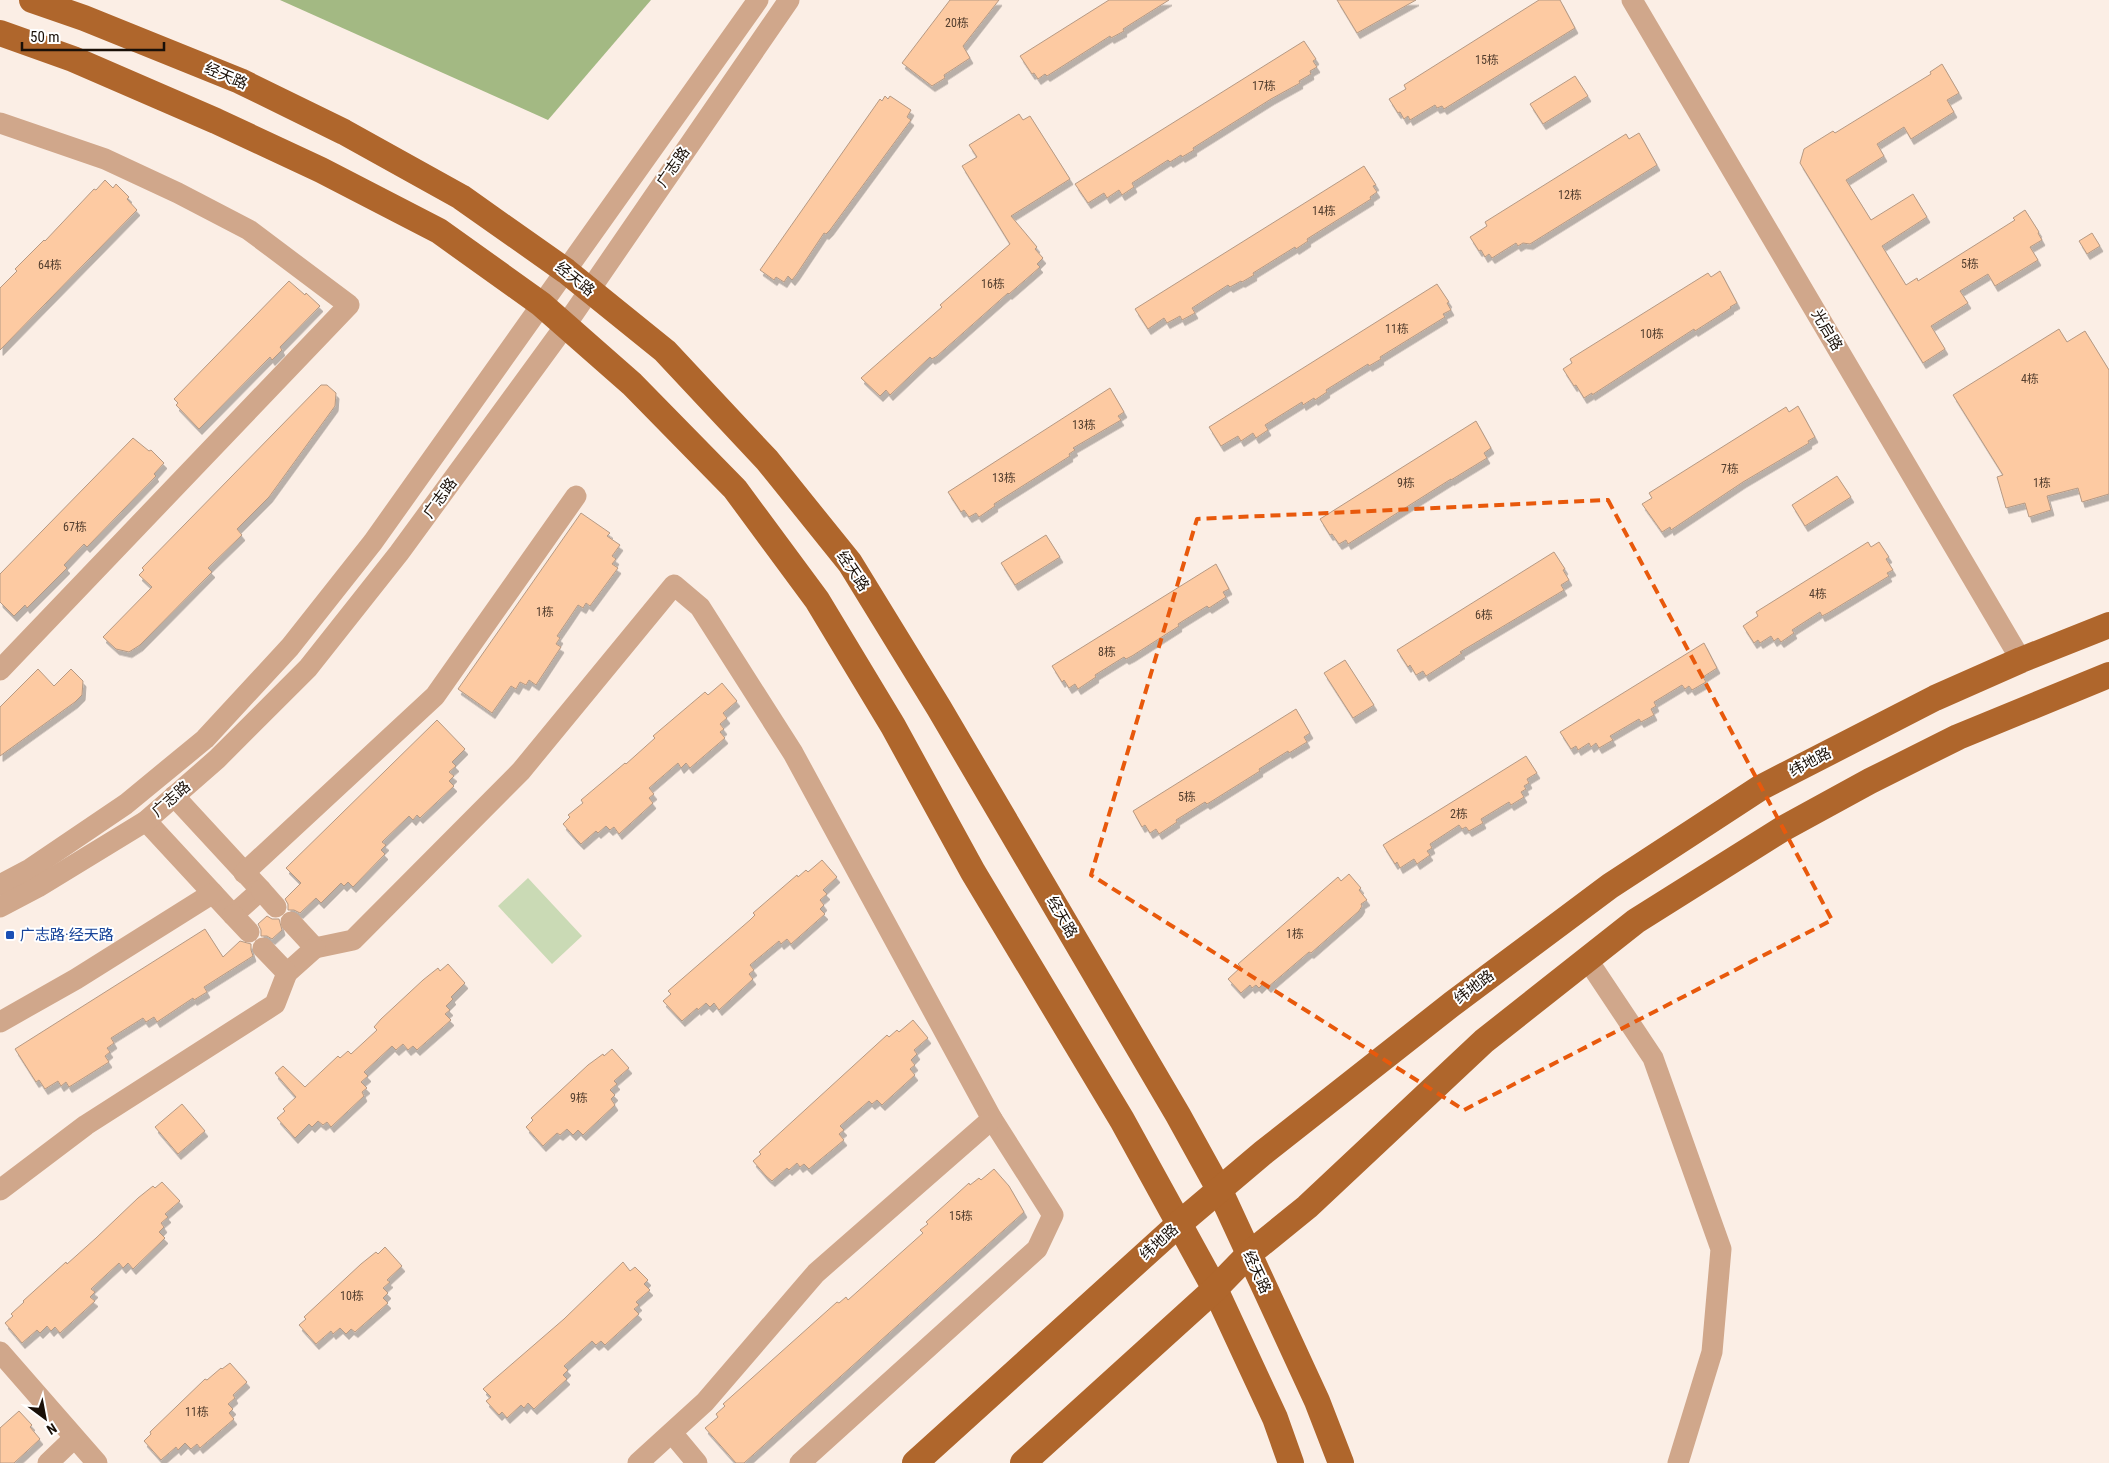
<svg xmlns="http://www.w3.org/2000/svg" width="2109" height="1463" viewBox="0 0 2109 1463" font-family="'Roboto Condensed','Noto Sans SC',sans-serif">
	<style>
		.green { fill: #cadab5 }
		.forest { fill: #a3b983 }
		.building { fill: #fdcaa2; stroke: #b69983; filter: url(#shadow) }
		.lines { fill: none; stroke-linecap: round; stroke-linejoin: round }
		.minor { stroke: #d0a78b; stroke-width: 21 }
		.major { stroke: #af662c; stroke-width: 26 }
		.marked { fill: none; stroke: #e8590c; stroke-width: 4; stroke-dasharray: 10 6; stroke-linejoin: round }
		.transit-dot { fill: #1a4fb4; stroke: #fff; stroke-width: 2 }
		.labels { text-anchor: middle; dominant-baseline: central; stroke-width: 4; stroke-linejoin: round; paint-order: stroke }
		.number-label { font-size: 12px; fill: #533e2e }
		.street-label { font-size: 15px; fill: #1a1008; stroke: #fff }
		.transit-label { font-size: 15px; fill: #164399; stroke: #fff; text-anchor: start }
	</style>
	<defs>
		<filter id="shadow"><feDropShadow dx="3" dy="5.5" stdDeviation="0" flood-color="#0004"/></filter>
	</defs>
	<rect width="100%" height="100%" fill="#fbeee5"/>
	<polygon class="green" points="528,878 582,936 552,964 498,906"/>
	<polygon class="forest" points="280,0 651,0 548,120"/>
	<g class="building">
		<polygon points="950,0 999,0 963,46 970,58 944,75 945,78 932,86 902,63"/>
		<polygon points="1109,0 1169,0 1123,29 1124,31 1111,38 1110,36 1047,76 1045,74 1038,79 1034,73 1032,74 1020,56"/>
		<polygon points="1337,0 1416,0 1357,33"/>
		<polygon points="1539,0 1560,0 1575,28 1444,109 1442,106 1437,108 1435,105 1410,120 1408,116 1404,119 1400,112 1398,113 1389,99 1406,89 1404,85"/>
		<polygon points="1304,41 1316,59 1313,61 1317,67 1310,71 1311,74 1299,81 1300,83 1271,99 1193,148 1194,150 1182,157 1181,155 1170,162 1168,160 1132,183 1134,187 1122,195 1119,190 1107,198 1104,193 1088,203 1075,184"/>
		<polygon points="1942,64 1959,93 1947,100 1954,112 1911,139 1904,127 1877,144 1884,156 1846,180 1871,220 1913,194 1927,217 1882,246 1906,285 1917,278 1918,281 2015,220 2013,218 2025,210 2039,232 2038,233 2042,240 2030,247 2038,260 1995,286 1988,274 1960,291 1968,303 1931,326 1945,349 1923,363 1800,163 1804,149 1833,131 1835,133 1931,74 1930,72"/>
		<polygon points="1575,76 1588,96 1543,124 1530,104"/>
		<polygon points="885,96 888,99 890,96 911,110 907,117 911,120 830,230 826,234 824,233 796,275 792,280 788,276 784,282 776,277 774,280 760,270 880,99 882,101"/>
		<polygon points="1019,114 1023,120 1030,116 1070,179 1011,216 1037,247 1035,249 1043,258 1037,264 1040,267 1009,294 1008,293 937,356 932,359 930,357 890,395 886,390 880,396 861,378 942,307 940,305 1010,244 962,166 977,157 969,145"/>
		<polygon points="1639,133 1657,165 1530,244 1523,243 1518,246 1516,243 1492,258 1489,254 1485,257 1481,250 1479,251 1470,237 1487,226 1485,222 1626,134 1629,139"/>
		<polygon points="1364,166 1376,185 1373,186 1377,192 1370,197 1371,199 1307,239 1308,241 1296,249 1295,247 1253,273 1254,275 1242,282 1241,281 1230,287 1228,285 1192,308 1195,313 1182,320 1180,316 1167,323 1164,318 1148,329 1135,309"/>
		<polygon points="105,180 113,188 116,184 129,197 127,199 137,210 0,350 0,288 17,271 15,269 44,240 45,241 94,189 96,190"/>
		<polygon points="2092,233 2100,246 2087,254 2079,241"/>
		<polygon points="1720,271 1737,303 1730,307 1731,308 1695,331 1694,329 1592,395 1592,393 1584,398 1576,385 1574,386 1563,369 1572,363 1570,359 1708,273 1711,277"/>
		<polygon points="289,281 305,295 306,293 320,306 280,347 282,350 272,360 270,357 199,429 176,405 178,403 174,399"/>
		<polygon points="1437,284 1449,302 1447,303 1451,310 1443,314 1445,317 1380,357 1381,359 1369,366 1368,364 1326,390 1327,392 1315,400 1314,398 1303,405 1302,402 1265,425 1268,430 1256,438 1253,433 1241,441 1238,436 1221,446 1209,427"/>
		<polygon points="2059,329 2067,342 2085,331 2109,370 2109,494 2082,502 2078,488 2047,496 2051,510 2029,517 2025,503 2006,508 1997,477 2003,475 1953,395"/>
		<polygon points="321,385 327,385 336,393 335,406 269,497 237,529 242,535 208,568 212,572 140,645 129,652 116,649 103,637 152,587 139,575 144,570 142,568"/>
		<polygon points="1110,388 1124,412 1118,416 1121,420 1073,448 1075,450 1069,454 1070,456 994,504 995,506 979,517 976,513 969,517 964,510 961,512 948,492"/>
		<polygon points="1798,406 1815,437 1808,441 1809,443 1743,482 1671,530 1670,527 1662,532 1642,504 1652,498 1649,493 1786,407 1789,412"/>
		<polygon points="1476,421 1491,448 1484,453 1487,458 1451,480 1451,479 1348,544 1346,540 1339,544 1332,534 1330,535 1320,519"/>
		<polygon points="133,438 149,451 151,450 164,463 154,474 156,476 87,547 84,544 64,565 67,568 27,608 25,605 14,616 0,602 0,574"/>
		<polygon points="1837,476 1851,497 1805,526 1792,505"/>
		<polygon points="581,513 610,533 607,536 620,545 612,556 616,559 612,564 618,568 590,606 586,603 583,608 578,605 568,620 557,636 560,638 556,644 561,647 536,685 529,680 526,685 520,682 516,689 511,686 492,713 458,689"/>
		<polygon points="1046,535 1060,557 1015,585 1001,563"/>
		<polygon points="1868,542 1871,547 1879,542 1889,557 1886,559 1893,570 1887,573 1889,576 1828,613 1822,616 1820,612 1792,630 1794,633 1781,642 1778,638 1774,641 1771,636 1760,643 1758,640 1754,643 1743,626 1758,616 1756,612"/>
		<polygon points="1554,552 1565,569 1563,570 1569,580 1561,585 1564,590 1460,652 1462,653 1426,676 1423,671 1416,675 1410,665 1408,667 1397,650"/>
		<polygon points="1216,564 1229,589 1223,592 1226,597 1209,608 1207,606 1178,624 1179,626 1132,656 1126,659 1124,657 1095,675 1096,677 1078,689 1075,684 1069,688 1064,680 1062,682 1052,666"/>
		<polygon points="1704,643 1717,668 1703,677 1706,682 1692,690 1689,686 1685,689 1682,685 1654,702 1656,706 1651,709 1654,715 1641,722 1639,719 1610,736 1613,740 1599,748 1596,743 1591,747 1589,743 1578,750 1576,746 1571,749 1560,732"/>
		<polygon points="1345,660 1374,705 1353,718 1324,673"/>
		<polygon points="38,669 54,686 71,669 83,681 82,695 75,702 0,756 0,707"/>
		<polygon points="722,683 737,701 723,713 727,718 720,724 724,729 720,732 725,738 690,768 686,763 681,768 678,763 649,788 654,794 649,798 653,803 619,834 614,827 610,830 606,826 598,833 596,831 581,844 576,839 563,824 570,817 568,815 583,803 581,800 625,763 626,764 655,738 653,736 705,692 708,695"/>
		<polygon points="1296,709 1310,733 1304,737 1307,742 1289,753 1288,751 1259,769 1260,771 1212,801 1207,804 1205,802 1176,820 1177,822 1159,834 1156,829 1150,833 1145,825 1142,827 1133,811"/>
		<polygon points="437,720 465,749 452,762 456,766 449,772 454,776 449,781 454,786 420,818 417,815 413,820 409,816 382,842 386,845 381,850 385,854 353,887 348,882 344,886 341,883 321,903 316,898 300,913 294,910 288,910 288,904 285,899 301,883 286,868"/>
		<polygon points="1526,756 1537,773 1527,779 1529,783 1524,786 1526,789 1521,792 1524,797 1511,805 1509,802 1481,819 1483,823 1469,831 1466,827 1462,829 1459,825 1430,844 1432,848 1427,851 1430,855 1417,864 1414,859 1400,868 1397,862 1395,864 1383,845"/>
		<polygon points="822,860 837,877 823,890 827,894 820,900 824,905 820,909 825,914 791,944 787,939 781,944 779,941 750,965 754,970 749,974 753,979 719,1010 714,1003 710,1007 706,1003 698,1010 697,1008 682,1021 663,1001 671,994 668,991 750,920 755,915 753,913 797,875 798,877 806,870 808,872"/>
		<polygon points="1349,874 1361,888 1359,890 1367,900 1361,904 1362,906 1359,911 1311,953 1309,952 1268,987 1264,983 1259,988 1256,985 1252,988 1250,985 1241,993 1228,979 1241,967 1238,964 1338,877 1341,881"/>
		<polygon points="267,916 272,919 279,919 282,930 272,939 267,936 261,936 261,930 258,924"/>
		<polygon points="205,929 223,957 240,941 251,944 251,950 253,956 204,987 207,992 194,1000 193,998 157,1022 154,1017 146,1022 143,1018 111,1038 114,1043 107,1048 110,1052 105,1056 109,1062 69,1087 66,1082 61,1086 58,1081 45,1089 39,1080 36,1082 15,1049"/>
		<polygon points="448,964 465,983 451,997 453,999 446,1006 450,1010 445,1014 451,1020 417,1050 413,1046 408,1050 403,1044 396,1050 392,1046 364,1072 368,1076 361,1082 367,1088 362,1092 364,1096 331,1127 327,1122 323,1125 318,1121 312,1127 309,1124 295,1138 277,1118 285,1111 283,1109 296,1097 275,1073 283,1066 305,1087 338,1056 340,1058 348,1051 351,1054 377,1030 374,1027 381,1019 423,980 438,968 440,971"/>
		<polygon points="913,1020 928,1038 914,1050 917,1054 911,1060 915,1065 910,1069 915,1075 882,1105 877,1100 872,1104 869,1101 840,1126 844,1130 839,1134 844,1140 809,1169 804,1164 800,1167 797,1163 789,1170 787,1168 772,1181 766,1176 753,1161 761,1154 759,1152 887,1035 889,1037 897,1030 899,1032"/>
		<polygon points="612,1049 629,1068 614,1081 617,1084 610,1090 615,1095 611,1099 615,1105 583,1135 578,1130 573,1135 567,1129 560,1135 557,1133 543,1146 526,1127 533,1120 531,1118 588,1065 603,1054 604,1056"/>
		<polygon points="182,1104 205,1131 178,1154 155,1127"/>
		<polygon points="994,1169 1009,1186 1024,1212 744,1463 736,1463 705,1428 718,1417 716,1414 725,1406 723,1404 837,1302 839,1303 846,1297 848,1300 923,1233 920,1230 928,1224 926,1222 969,1183 970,1185 979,1178 981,1180"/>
		<polygon points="162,1182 180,1201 165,1214 168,1217 161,1223 164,1227 159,1232 165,1238 133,1269 128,1263 123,1268 119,1263 107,1274 91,1289 95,1292 90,1297 95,1301 60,1333 55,1327 51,1331 47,1326 40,1333 37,1330 22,1343 5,1323 13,1316 11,1314 24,1302 23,1301 66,1262 67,1264 96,1238 138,1198 153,1186 155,1188"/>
		<polygon points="385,1247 402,1266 387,1280 390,1282 383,1288 388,1293 383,1298 388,1303 355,1332 351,1329 346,1334 340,1328 333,1334 331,1331 316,1344 299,1325 306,1319 304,1317 361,1264 376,1252 378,1254"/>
		<polygon points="623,1262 630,1271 635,1267 648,1280 644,1284 650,1290 636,1302 639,1305 634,1309 639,1314 605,1345 601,1341 596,1345 592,1341 564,1366 568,1370 563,1375 567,1379 534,1409 528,1403 524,1408 521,1405 507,1418 502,1412 499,1415 486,1401 491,1397 483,1389 564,1319"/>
		<polygon points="230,1363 247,1382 233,1395 235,1398 228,1404 233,1409 229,1413 234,1419 200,1448 197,1444 191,1449 185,1443 178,1450 176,1447 161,1460 144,1441 151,1434 150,1432 205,1379 207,1380 221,1368 222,1369"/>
		<polygon points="19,1411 32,1425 30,1427 40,1439 14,1463 0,1463 0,1428"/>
	</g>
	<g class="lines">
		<g class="minor">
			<polyline points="1632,0 2021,660"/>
			<polyline points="0,123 105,159 178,193 249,230 349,305 0,670"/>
			<polyline points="146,821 233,915 261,890 174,796"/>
			<polyline points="244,873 435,696 576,496"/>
			<polyline points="0,885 30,869 126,804 205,739 290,647 373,542 758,0"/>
			<polyline points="261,890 276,907"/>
			<polyline points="0,907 38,887 146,821 217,759 308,668 399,553 565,326 789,0"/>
			<polyline points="233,915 249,932"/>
			<polyline points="291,922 315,948 353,940 521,771 674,585 700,607 793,753 992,1119 1053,1215 1037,1249 800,1463"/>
			<polyline points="1587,959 1653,1058 1721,1249 1712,1352 1678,1463"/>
			<polyline points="287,973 315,948"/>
			<polyline points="0,1022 76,979 213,893"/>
			<polyline points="0,1190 86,1125 275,1004 287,973 263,948"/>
			<polyline points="0,1352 97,1463"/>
			<polyline points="672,1433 697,1463"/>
			<polyline points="48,1463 71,1441"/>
			<polyline points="638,1463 705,1402 816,1273 992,1119"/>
		</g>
		<g class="major">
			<polyline points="32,0 84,18 240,81 344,132 461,197 566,271 665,351 767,460 850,563 939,708 1178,1115 1220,1191 1317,1401 1341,1463"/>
			<polyline points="0,33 73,59 216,121 321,170 439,231 541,304 632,384 735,489 817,600 893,726 973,872 1122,1120 1215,1289 1275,1418 1291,1463"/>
			<polyline points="915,1463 1180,1223 1264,1152 1452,1004 1610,886 1760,788 1935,698 2021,660 2109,625"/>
			<polyline points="1023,1463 1215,1289 1249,1254 1307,1207 1484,1041 1636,921 1784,828 1870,781 1958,737 2109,675"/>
		</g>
	</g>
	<path class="marked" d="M 1608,500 L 1832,920 L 1464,1110 L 1091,875 L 1197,519 Z"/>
	<rect class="transit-dot" x="5" y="930" width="10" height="10" rx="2.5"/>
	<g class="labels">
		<g class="number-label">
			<text x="957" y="23">20栋</text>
			<text x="1487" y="60">15栋</text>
			<text x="1264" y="86">17栋</text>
			<text x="1570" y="195">12栋</text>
			<text x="1324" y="211">14栋</text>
			<text x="1970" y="264">5栋</text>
			<text x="50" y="265">64栋</text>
			<text x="993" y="284">16栋</text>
			<text x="1397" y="329">11栋</text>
			<text x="1652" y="334">10栋</text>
			<text x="2030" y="379">4栋</text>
			<text x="1084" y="425">13栋</text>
			<text x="1730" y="469">7栋</text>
			<text x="1004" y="478">13栋</text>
			<text x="1406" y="483">9栋</text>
			<text x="2042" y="483">1栋</text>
			<text x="75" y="527">67栋</text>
			<text x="1818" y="594">4栋</text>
			<text x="545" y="612">1栋</text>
			<text x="1484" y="615">6栋</text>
			<text x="1107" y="652">8栋</text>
			<text x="1187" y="797">5栋</text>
			<text x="1459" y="814">2栋</text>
			<text x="1295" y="934">1栋</text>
			<text x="579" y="1098">9栋</text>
			<text x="961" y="1216">15栋</text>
			<text x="352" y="1296">10栋</text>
			<text x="197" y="1412">11栋</text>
		</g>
		<g class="street-label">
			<text transform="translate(226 76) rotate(23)">经天路</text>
			<text transform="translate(673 167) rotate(-55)">广志路</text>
			<text transform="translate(575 279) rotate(38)">经天路</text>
			<text transform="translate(1827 330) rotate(59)">光启路</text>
			<text transform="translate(440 498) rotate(-54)">广志路</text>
			<text transform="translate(853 571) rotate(56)">经天路</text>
			<text transform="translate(1810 762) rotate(-27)">纬地路</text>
			<text transform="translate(171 799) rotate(-41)">广志路</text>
			<text transform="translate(1062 917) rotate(60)">经天路</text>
			<text transform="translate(1474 987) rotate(-37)">纬地路</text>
			<text transform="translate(1159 1242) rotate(-42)">纬地路</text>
			<text transform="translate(1257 1272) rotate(65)">经天路</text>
		</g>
		<g class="transit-label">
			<text x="20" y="935">广志路·经天路</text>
		</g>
	</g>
	<g transform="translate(45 1418) rotate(148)" stroke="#ffffff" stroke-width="4" paint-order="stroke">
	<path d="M0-4L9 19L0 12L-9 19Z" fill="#1a1008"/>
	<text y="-8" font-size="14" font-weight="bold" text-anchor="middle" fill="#1a1008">N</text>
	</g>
	<path d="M22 42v8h142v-8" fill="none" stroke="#1a1008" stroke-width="2.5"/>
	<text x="30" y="42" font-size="15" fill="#1a1008" stroke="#ffffff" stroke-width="4" paint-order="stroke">50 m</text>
</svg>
